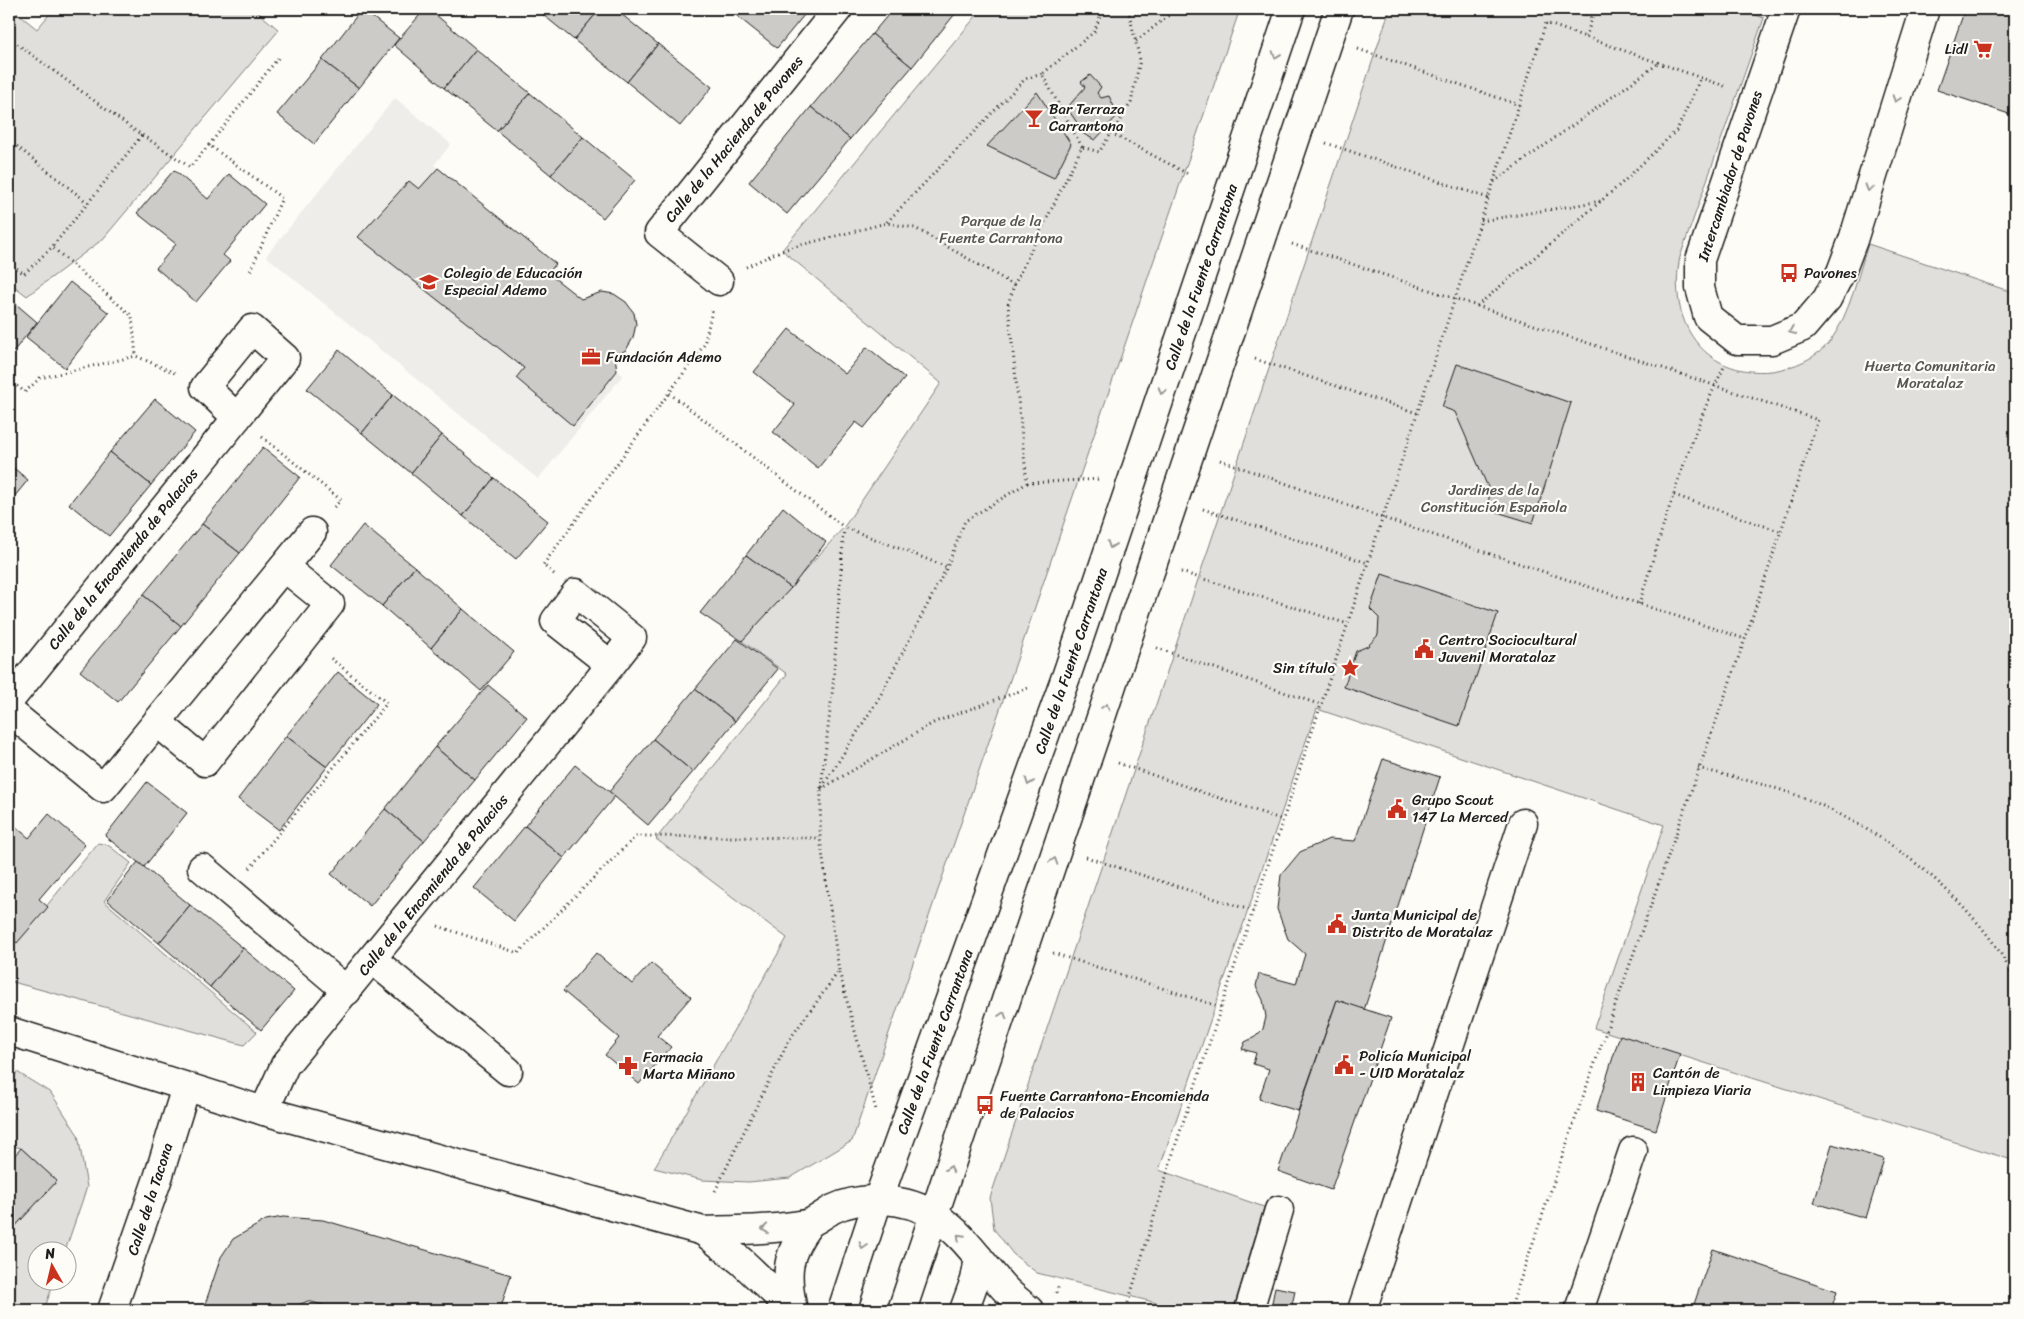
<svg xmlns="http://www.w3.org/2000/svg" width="2024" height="1319" viewBox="0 0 2024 1319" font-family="Sriracha,sans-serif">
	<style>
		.built { fill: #eeede9 }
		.green { fill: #e0dfdb; stroke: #7e7e7c }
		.building { fill: #cccbc8; stroke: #1c1c1c }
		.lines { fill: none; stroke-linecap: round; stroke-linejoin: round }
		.minor-casing { stroke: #1c1c1c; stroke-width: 31 }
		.major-casing { stroke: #1c1c1c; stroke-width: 31 }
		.path { stroke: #1c1c1c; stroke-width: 3; stroke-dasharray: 1 4; stroke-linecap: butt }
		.minor { stroke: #fdfcf7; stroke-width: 28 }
		.major { stroke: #fdfcf7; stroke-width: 28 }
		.oneway { stroke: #989794 }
		.labels { text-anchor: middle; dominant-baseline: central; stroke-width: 4.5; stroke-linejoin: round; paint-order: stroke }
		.poi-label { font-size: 15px; fill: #1c1c1c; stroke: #fdfcf7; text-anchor: start }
		.street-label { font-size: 15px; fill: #1c1c1c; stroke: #fdfcf7 }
		.park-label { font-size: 15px; fill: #575655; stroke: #fdfcf7 }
	</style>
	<rect width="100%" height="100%" fill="#fdfcf7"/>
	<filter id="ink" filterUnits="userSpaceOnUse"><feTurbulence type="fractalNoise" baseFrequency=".02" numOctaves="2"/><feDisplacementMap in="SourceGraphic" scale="10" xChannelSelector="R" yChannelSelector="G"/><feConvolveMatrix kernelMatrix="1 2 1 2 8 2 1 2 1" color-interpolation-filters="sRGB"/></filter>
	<g filter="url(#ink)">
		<polygon class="built" points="395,98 451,144 434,165 556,264 549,273 581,299 602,292 614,294 626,302 634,313 636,324 633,338 626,350 615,356 617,371 623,375 538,479 266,256"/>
		<g class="green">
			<polygon points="9,9 12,9 37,29 54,9 254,9 279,30 103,239 27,296 9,282"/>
			<polygon points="982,9 1240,9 852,1141 790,1178 749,1182 702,1180 654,1168 787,938 656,839 787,674 742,641 844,527 941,383 782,250"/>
			<path d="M 1390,9 L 1739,9 L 1764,18 L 1680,257 C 1667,320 1702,378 1772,371 C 1793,368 1818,358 1831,340 C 1850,313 1858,275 1868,244 L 2015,293 L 2015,1161 L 1594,1028 L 1664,825 L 1317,709 L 1159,1170 L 1264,1207 L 1233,1310 L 1185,1310 L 1037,1273 L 1013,1254 L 994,1229 L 990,1198 Z"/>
			<polygon points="98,843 108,845 131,863 104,901 257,1032 244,1045 9,981 9,936 17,942"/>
			<polygon points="17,1072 51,1093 78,1135 87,1187 65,1251 38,1252 38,1282 54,1282 44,1310 9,1310 9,1233 57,1181 21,1148 9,1145 9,1086"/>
		</g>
		<g class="building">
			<polygon points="362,9 399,38 359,88 322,60"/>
			<polygon points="425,9 429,9 476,49 444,88 394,45"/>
			<polygon points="536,9 600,9 574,40"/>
			<polygon points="600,9 615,9 658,44 627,82 574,40"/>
			<polygon points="743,9 809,9 777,48 737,16"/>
			<polygon points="893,9 959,9 912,67 872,34"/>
			<polygon points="1965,9 2015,9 2015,116 1937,90"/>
			<polygon points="872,34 912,67 850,139 811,107"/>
			<polygon points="658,44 712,87 680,126 627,82"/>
			<polygon points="476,49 530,93 497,131 444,88"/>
			<polygon points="322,60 359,88 314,144 277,114"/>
			<polygon points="1090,75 1101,87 1097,93 1101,98 1109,96 1118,115 1095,140 1078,131 1078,124 1067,108 1085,87 1081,82"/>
			<polygon points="1037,92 1071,144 1054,178 987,146"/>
			<polygon points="530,93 583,137 551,175 497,131"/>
			<polygon points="811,107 850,139 787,214 749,182"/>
			<polygon points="583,137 635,180 603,218 551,175"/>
			<polygon points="438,168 556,264 548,273 581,299 602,292 614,294 626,302 634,313 636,324 633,338 626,350 615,356 617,371 573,426 516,378 524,368 358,237 409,181 419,189"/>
			<polygon points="174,170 208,199 229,174 265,204 223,255 230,261 196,302 156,268 176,244 137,213"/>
			<polygon points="70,282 109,313 65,368 26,337"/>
			<polygon points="9,298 37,322 9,357"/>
			<polygon points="789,329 845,374 867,347 905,378 864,428 856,422 818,468 773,432 795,405 754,372"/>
			<polygon points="339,350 393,395 362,433 307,389"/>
			<polygon points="1457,364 1571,403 1533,523 1487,509 1490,492 1455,412 1442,407"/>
			<polygon points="393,395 442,435 411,473 362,433"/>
			<polygon points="155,399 195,432 151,485 110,452"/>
			<polygon points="442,435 494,478 463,516 411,473"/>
			<polygon points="263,447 300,477 240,553 202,524"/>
			<polygon points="110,452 151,485 109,536 69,504"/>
			<polygon points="9,464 28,480 9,503"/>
			<polygon points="494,478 548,521 516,559 463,516"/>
			<polygon points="783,507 826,542 791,588 746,555"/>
			<polygon points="202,524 240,553 181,626 143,595"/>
			<polygon points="363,525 415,567 382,606 331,565"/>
			<polygon points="746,555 791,588 742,641 700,613"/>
			<polygon points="415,567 463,609 431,648 382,606"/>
			<polygon points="1382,574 1498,613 1459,726 1344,687 1356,651 1368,646 1378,635 1379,618 1370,609"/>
			<polygon points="143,595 181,626 118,702 80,671"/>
			<polygon points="463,609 514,652 481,691 431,648"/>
			<polygon points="737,639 778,669 735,721 695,689"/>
			<polygon points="338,672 377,704 327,767 286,736"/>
			<polygon points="488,685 527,717 475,780 435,747"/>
			<polygon points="695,689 735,721 693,772 653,739"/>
			<polygon points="286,736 327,767 279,830 238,799"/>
			<polygon points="653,739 693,772 648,825 609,792"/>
			<polygon points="435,747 475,780 424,841 385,809"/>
			<polygon points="1383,759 1440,777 1364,1010 1337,1000 1298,1111 1259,1099 1269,1069 1253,1064 1256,1053 1242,1049 1245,1042 1255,1037 1263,1029 1266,1017 1263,1000 1256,986 1259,974 1296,984 1305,954 1288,939 1277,909 1281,875 1300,852 1329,839 1355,841"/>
			<polygon points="575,765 615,796 564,858 525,826"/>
			<polygon points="147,782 187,813 144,867 105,836"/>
			<polygon points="385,809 424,841 370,906 331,874"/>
			<polygon points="49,814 85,845 39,899 48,907 17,943 9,936 9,821 29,838"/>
			<polygon points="525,826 564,858 514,921 474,888"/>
			<polygon points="138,862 190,905 159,943 107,900"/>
			<polygon points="190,905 243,948 210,987 159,943"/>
			<polygon points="243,948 294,991 261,1030 210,987"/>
			<polygon points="596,953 632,984 651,963 691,997 657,1036 671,1047 639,1084 605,1055 619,1038 563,991"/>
			<polygon points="1337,1000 1391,1018 1331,1190 1278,1171"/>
			<polygon points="1620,1035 1680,1054 1656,1130 1596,1111"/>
			<polygon points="1832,1144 1884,1159 1866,1218 1814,1203"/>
			<polygon points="21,1148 57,1181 9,1233 9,1162"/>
			<polygon points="283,1217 323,1220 511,1275 500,1310 340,1310 308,1301 286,1310 203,1310 221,1257 233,1239 266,1220"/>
			<polygon points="1713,1249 1837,1291 1831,1310 1692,1310"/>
			<polygon points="1275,1287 1295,1291 1291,1310 1271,1308"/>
		</g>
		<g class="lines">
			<g class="minor-casing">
				<g id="minor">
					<polyline points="1786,9 1700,260 1700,288 1708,317 1737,340 1772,340 1803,327 1827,299 1841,272 1853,240 1925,9"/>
					<polyline points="719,281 659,233 838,9"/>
					<polyline points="9,701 285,358 252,329 205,387 237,418"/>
					<polyline points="9,711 103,788 312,532"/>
					<polyline points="157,722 205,762 330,604 284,567"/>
					<polyline points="202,868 347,991"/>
					<polyline points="373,960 508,1071"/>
					<path d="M 9,1031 L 264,1111 L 703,1231 C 737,1230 772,1230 806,1224 C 815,1222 824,1214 833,1209 C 863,1195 906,1197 935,1216 C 964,1234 981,1263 1003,1287 C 1011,1296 1021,1303 1029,1310"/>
					<polyline points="264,1111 285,1065 611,665 632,638 576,593 555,621 611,665"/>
					<polyline points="703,1231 741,1261 793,1310"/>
					<polyline points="112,1310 158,1178 186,1087"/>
					<path d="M 793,1310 C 785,1273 786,1255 809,1224"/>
					<polyline points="964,1310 975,1280 979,1258"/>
					<polyline points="1249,1310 1279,1210"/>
					<polyline points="1362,1310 1523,823"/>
					<polyline points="1579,1310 1633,1151"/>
				</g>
			</g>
			<g class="major-casing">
				<g id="major">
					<polyline points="842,1310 878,1200 1067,674 1291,9"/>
					<polyline points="902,1310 1339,9"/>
				</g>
			</g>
			<g class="path">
				<polyline points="1571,9 1592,17"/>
				<polyline points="1586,37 1595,9"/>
				<polyline points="9,38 130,127 190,167 209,145 282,198 250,272"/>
				<polyline points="1136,41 1177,9"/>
				<polyline points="1358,49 1519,105"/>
				<polyline points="1111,133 1188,174"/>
				<polyline points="9,140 88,203 52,247 132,316 136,356"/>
				<polyline points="1326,143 1488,198"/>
				<polyline points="209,145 279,57"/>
				<polyline points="1082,147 1042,74 1094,32 1103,9"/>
				<polyline points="1494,182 1659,63"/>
				<polyline points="88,203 142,135"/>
				<polyline points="1481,221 1601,201"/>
				<polyline points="887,222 1025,79 1042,74"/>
				<polyline points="1292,244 1818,420 1745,639 1579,1108 1510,1310"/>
				<polyline points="9,262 24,274 52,247"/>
				<polyline points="746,267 782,250 886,223 915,228 1014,285 1008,305 1027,483 965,521 947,567 879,698 821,789 820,838 839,971"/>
				<polyline points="1014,285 1082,147 1099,152 1131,103 1140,60 1128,9"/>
				<polyline points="1477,306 1621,184 1677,130 1701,77"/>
				<polyline points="712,311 704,345 669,393 844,527"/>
				<polyline points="1255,359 1417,413"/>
				<polyline points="9,380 25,392 40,378 136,356 177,374"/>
				<polyline points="262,437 341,500 332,509"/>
				<polyline points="1220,460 1383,518 1745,639"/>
				<polyline points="1027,483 1101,479"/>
				<polyline points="1674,495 1782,532"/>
				<polyline points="1203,509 1368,563"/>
				<polyline points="1181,572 1348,624"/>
				<polyline points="554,574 543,565 669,393"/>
				<path d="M 1639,604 C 1664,525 1687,442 1724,367"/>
				<polyline points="1157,648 1321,705"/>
				<polyline points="1118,763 1283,820"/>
				<path d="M 1698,768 C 1740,779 1786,788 1825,807 C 1892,839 1951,885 1995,945 C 2003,956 2009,969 2015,981"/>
				<polyline points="821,788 833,686 844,527 947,567"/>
				<polyline points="821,789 935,722 1028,688"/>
				<polyline points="1086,857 1253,911"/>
				<polyline points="250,868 387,703 329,657"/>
				<polyline points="438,926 518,953 636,836 820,838"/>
				<polyline points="1053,953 1221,1007"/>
				<polyline points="715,1191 789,1040 839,971 876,1110"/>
				<polyline points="1056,1293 1059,1285"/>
				<polyline points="1128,1303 1174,1150 1546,23 1727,87"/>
			</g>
			<use href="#minor" class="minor"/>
			<use href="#major" class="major"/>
		</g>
		<defs><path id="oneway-chevron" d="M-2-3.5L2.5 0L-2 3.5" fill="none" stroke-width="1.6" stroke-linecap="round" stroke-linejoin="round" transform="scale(1.25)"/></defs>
		<g class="oneway">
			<use href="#oneway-chevron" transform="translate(1276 55) rotate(109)"/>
			<use href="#oneway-chevron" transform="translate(1896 99) rotate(108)"/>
			<use href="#oneway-chevron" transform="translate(1869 188) rotate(106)"/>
			<use href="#oneway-chevron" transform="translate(1792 331) rotate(158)"/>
			<use href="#oneway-chevron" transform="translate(1162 391) rotate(109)"/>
			<use href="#oneway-chevron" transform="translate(1111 545) rotate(109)"/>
			<use href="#oneway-chevron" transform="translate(1106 707) rotate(-72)"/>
			<use href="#oneway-chevron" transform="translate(1029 782) rotate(110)"/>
			<use href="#oneway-chevron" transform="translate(1054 861) rotate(-72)"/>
			<use href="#oneway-chevron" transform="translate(1003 1015) rotate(-72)"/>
			<use href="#oneway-chevron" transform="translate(950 1169) rotate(-71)"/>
			<use href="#oneway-chevron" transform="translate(765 1229) rotate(175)"/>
			<use href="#oneway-chevron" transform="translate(960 1237) rotate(-135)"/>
			<use href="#oneway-chevron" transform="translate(863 1246) rotate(108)"/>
		</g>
	</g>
	<defs>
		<g id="supermarket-bare" transform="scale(1.5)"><path d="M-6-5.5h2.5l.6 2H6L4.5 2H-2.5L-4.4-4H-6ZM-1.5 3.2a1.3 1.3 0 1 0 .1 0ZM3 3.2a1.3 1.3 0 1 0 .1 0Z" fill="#c8321e" stroke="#fdfcf7" stroke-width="2.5" paint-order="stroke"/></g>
		<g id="bar-bare" transform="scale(1.5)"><path d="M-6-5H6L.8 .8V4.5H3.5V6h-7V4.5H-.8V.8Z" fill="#c8321e" stroke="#fdfcf7" stroke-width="2.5" paint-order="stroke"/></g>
		<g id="bus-bare" transform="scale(1.5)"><path d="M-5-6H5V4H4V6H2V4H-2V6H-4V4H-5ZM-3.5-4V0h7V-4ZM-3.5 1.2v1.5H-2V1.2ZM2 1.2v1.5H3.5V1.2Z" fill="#c8321e" stroke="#fdfcf7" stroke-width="2.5" paint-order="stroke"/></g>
		<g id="school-bare" transform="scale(1.5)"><path d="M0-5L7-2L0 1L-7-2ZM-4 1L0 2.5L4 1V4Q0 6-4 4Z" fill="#c8321e" stroke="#fdfcf7" stroke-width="2.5" paint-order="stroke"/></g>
		<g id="office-bare" transform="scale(1.5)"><path d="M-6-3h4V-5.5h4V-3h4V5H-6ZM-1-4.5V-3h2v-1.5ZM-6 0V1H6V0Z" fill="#c8321e" stroke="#fdfcf7" stroke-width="2.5" paint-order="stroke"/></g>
		<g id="civic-bare" transform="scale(1.5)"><path d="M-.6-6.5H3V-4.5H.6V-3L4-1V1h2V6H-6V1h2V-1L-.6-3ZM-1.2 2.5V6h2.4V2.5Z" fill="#c8321e" stroke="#fdfcf7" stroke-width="2.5" paint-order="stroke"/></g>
		<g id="sight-bare" transform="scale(1.5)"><path d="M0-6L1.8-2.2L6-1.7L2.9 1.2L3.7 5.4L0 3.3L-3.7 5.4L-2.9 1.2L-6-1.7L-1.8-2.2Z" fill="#c8321e" stroke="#fdfcf7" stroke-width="2.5" paint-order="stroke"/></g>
		<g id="pharmacy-bare" transform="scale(1.5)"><path d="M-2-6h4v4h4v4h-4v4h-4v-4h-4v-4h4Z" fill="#c8321e" stroke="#fdfcf7" stroke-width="2.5" paint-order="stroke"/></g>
		<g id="building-bare" transform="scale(1.5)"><path d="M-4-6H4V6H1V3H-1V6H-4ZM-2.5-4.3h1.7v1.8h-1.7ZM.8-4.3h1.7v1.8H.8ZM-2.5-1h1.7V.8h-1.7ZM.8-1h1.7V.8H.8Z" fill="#c8321e" stroke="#fdfcf7" stroke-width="2.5" paint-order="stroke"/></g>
	</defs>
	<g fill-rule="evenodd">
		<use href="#supermarket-bare" x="1983" y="49"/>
		<use href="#bar-bare" x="1034" y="118"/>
		<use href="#bus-bare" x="1789" y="273"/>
		<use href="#school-bare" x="429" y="282"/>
		<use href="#office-bare" x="591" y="357"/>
		<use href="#civic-bare" x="1424" y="649"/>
		<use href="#sight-bare" x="1350" y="668"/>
		<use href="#civic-bare" x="1397" y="809"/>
		<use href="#civic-bare" x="1337" y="924"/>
		<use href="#civic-bare" x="1344" y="1065"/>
		<use href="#pharmacy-bare" x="628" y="1066"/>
		<use href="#building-bare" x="1638" y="1082"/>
		<use href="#bus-bare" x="985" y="1105"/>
	</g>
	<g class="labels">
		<g class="poi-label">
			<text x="1968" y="49" text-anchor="end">Lidl</text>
			<text x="1049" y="109">Bar Terraza<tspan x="1049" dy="17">Carrantona</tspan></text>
			<text x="444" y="273">Colegio de Educación<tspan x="444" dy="17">Especial Ademo</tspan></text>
			<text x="1804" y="273">Pavones</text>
			<text x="606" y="357">Fundación Ademo</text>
			<text x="1439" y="640">Centro Sociocultural<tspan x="1439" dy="17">Juvenil Moratalaz</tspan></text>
			<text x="1335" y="668" text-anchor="end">Sin título</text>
			<text x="1412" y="800">Grupo Scout<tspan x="1412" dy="17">147 La Merced</tspan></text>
			<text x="1352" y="915">Junta Municipal de<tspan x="1352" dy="17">Distrito de Moratalaz</tspan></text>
			<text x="1359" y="1056">Policía Municipal<tspan x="1359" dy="17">- UID Moratalaz</tspan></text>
			<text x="643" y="1057">Farmacia<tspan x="643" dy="17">Marta Miñano</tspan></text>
			<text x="1653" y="1073">Cantón de<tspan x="1653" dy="17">Limpieza Viaria</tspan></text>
			<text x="1000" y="1096">Fuente Carrantona-Encomienda<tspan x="1000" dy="17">de Palacios</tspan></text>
		</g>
		<g class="street-label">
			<text transform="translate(734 139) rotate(-51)">Calle de la Hacienda de Pavones</text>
			<text transform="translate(1730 176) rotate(-72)">Intercambiador de Pavones</text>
			<text transform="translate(1201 277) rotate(-71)">Calle de la Fuente Carrantona</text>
			<text transform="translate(123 559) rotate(-51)">Calle de la Encomienda de Palacios</text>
			<text transform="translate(1071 661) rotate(-71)">Calle de la Fuente Carrantona</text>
			<text transform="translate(433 885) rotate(-51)">Calle de la Encomienda de Palacios</text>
			<text transform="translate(935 1042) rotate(-70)">Calle de la Fuente Carrantona</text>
			<text transform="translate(150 1199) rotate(-72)">Calle de la Tacona</text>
		</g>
		<g class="park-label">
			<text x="1001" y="221">Parque de la<tspan x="1001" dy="17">Fuente Carrantona</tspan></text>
			<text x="1930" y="366">Huerta Comunitaria<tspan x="1930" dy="17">Moratalaz</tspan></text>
			<text x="1494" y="490">Jardines de la<tspan x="1494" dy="17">Constitución Española</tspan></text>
		</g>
	</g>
	<rect width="2024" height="1319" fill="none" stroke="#fdfcf7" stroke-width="30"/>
	<rect x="15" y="15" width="1994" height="1289" fill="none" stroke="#1c1c1c" stroke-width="2" filter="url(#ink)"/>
	<g transform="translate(52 1266) rotate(352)"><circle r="24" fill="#fdfcf7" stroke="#a3a29f"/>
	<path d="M0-4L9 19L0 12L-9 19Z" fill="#c8321e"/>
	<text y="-8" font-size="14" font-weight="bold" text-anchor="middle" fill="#1c1c1c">N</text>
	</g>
</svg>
